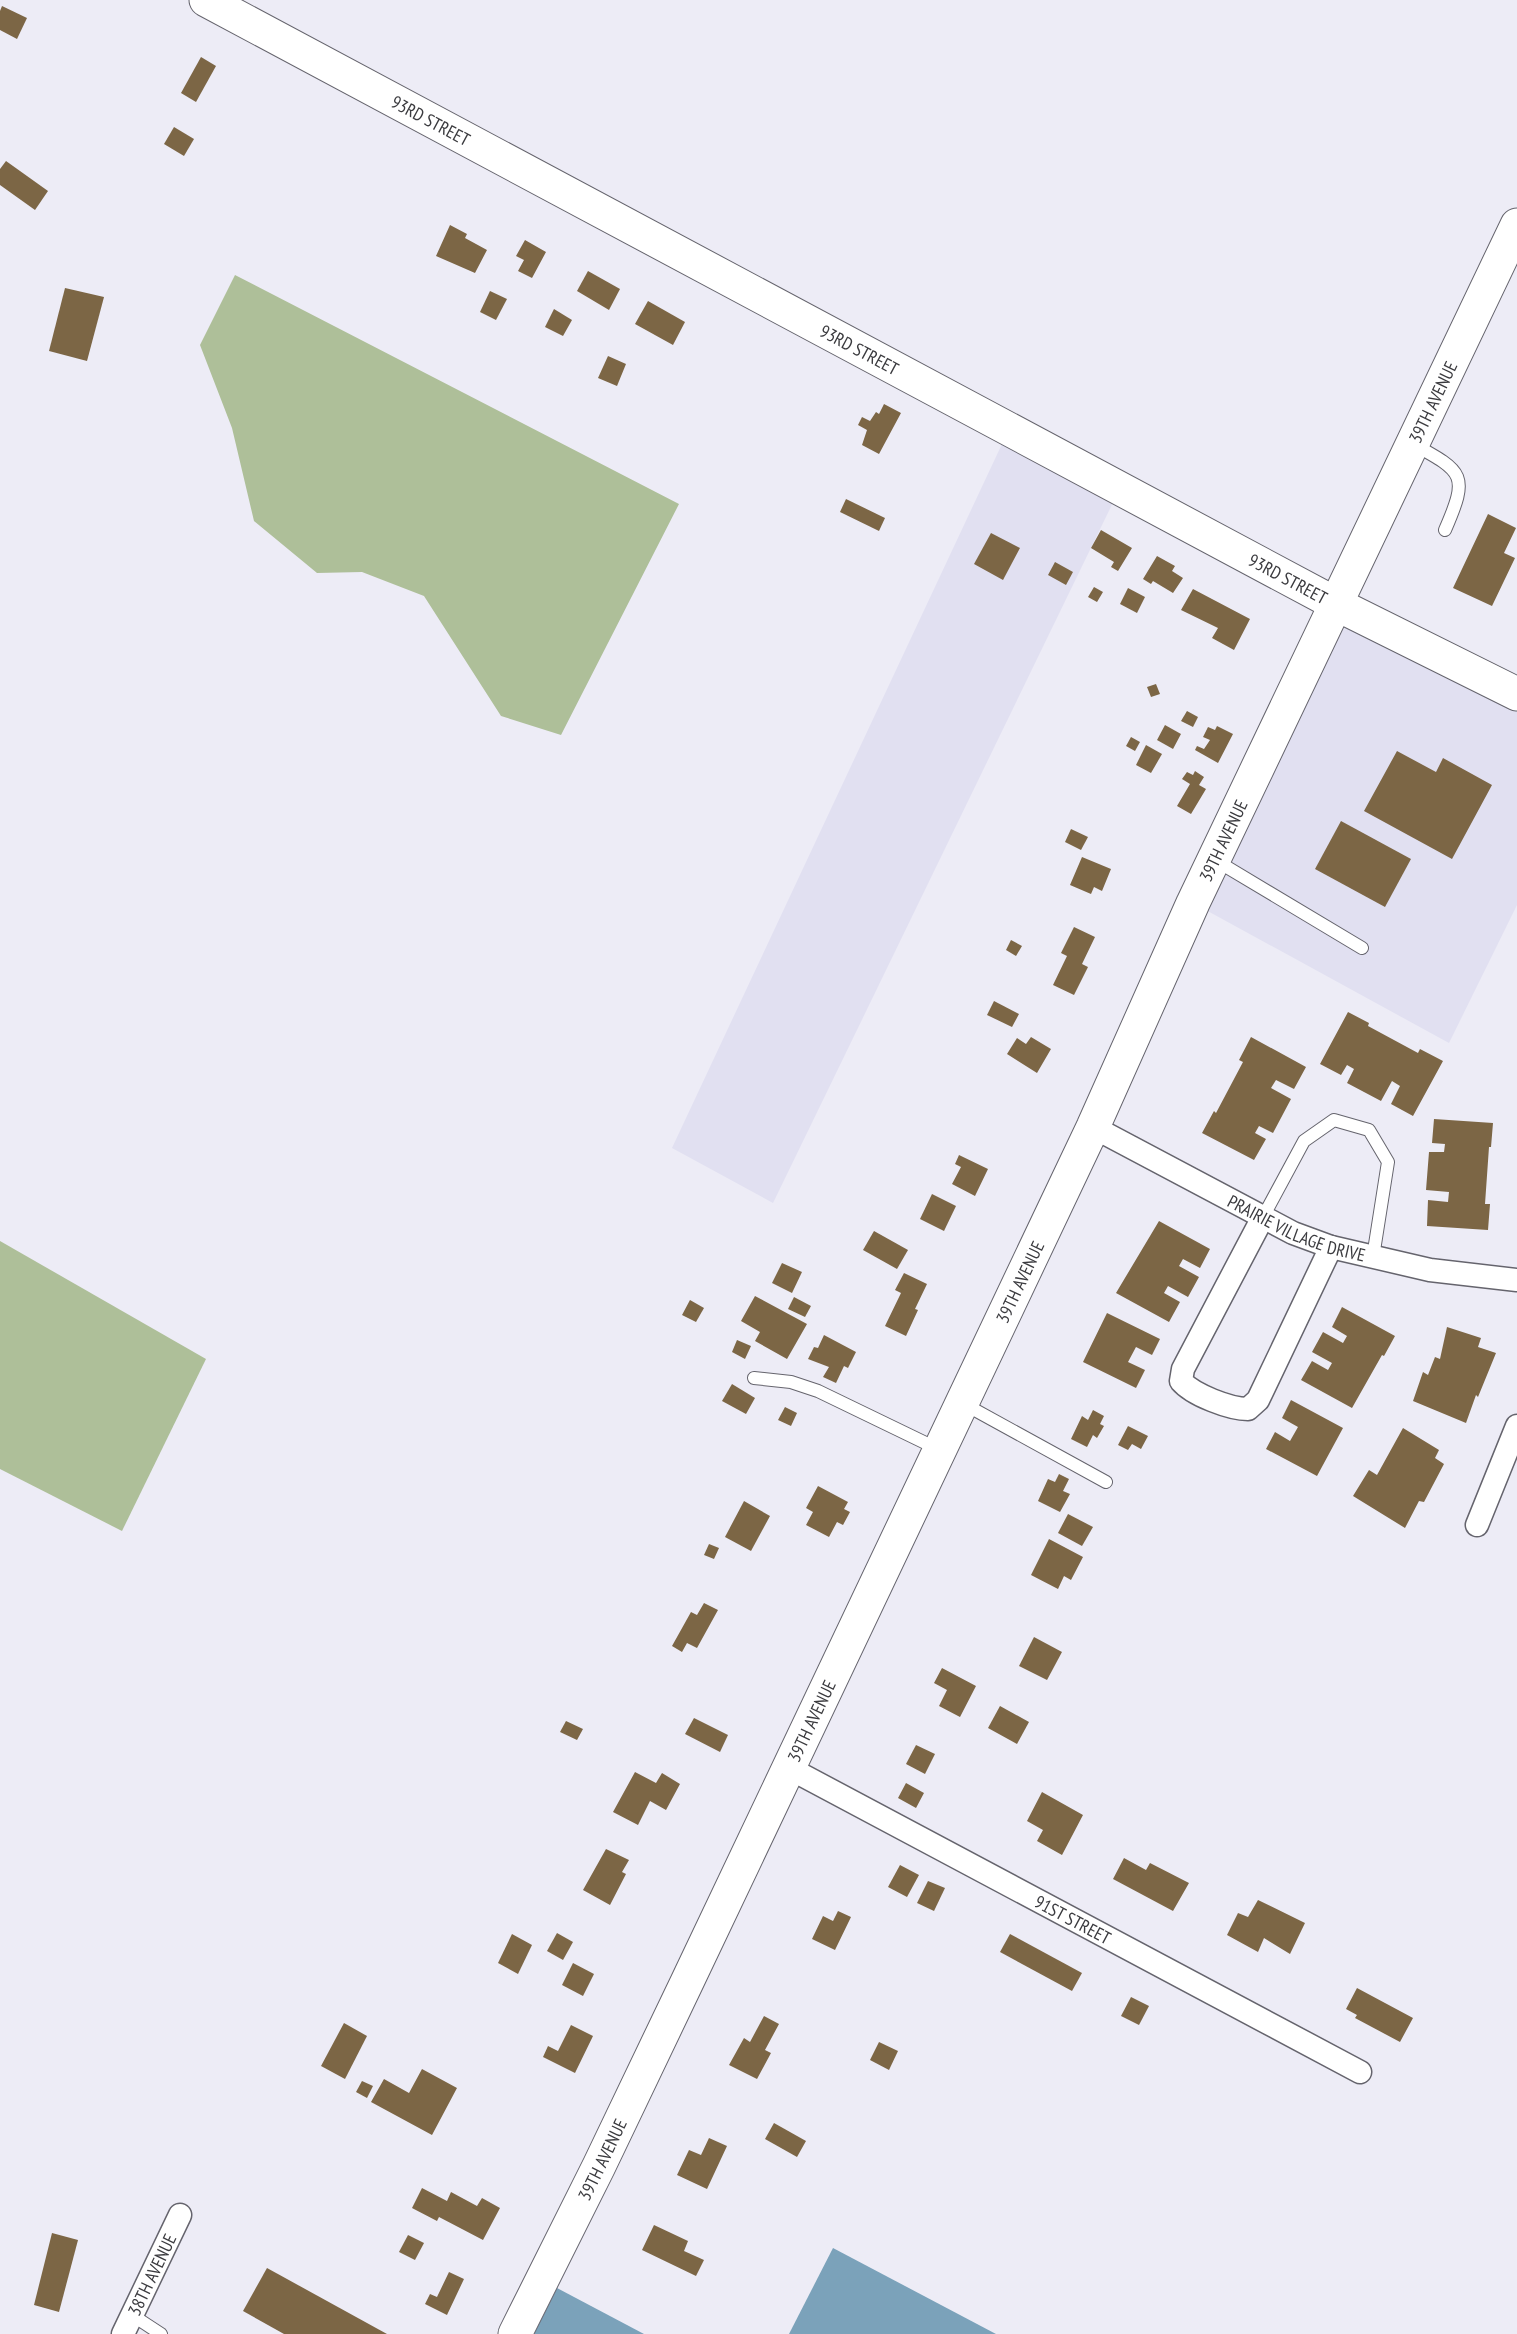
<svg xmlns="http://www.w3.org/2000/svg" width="1517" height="2334" viewBox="0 0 1517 2334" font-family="'PT Sans Narrow',sans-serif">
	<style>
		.built { fill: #e1e0f1 }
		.forest { fill: #aebf99 }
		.water { fill: #7ba2ba }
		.building { fill: #7c6645 }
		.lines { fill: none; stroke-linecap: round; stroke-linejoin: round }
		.lane-casing { stroke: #65646d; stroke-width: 14 }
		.street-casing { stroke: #65646d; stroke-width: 25 }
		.secondary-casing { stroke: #65646d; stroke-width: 35 }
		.lane { stroke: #fff; stroke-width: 12 }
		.street { stroke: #fff; stroke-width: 22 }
		.secondary { stroke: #fff; stroke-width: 33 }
		.labels { text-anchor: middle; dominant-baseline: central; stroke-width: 6; stroke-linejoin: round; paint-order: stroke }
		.street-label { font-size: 18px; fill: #3b3b3f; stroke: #fff }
	</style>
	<rect width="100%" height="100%" fill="#edecf6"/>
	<g class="built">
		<polygon points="1009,429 1120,488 773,1203 672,1148"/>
		<polygon points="1336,604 1517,694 1517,905 1449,1043 1193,903"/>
	</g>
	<g class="forest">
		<polygon points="235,275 679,504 561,735 501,716 424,596 362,572 317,573 254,521 232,428 200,345"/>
		<polygon points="0,1241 206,1359 122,1531 0,1469"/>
	</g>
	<g class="water">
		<polygon points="833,2248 996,2334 789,2334"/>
		<polygon points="557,2288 644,2334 534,2334"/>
	</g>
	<g class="building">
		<polygon points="2,6 27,18 17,39 0,30 0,11"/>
		<polygon points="201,57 216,66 196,102 181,93"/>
		<polygon points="174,127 194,139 184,156 164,144"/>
		<polygon points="6,161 48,191 35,210 0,185 0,169"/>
		<polygon points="450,225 467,234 465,238 487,250 475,273 436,256"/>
		<polygon points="525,240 546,252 532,278 518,271 524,260 516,256"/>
		<polygon points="588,271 620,289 609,310 577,291"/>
		<polygon points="65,288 104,297 87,361 49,351"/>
		<polygon points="490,291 507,299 496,320 480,312"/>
		<polygon points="648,301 685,322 673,345 635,324"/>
		<polygon points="554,309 572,320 563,336 545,327"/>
		<polygon points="608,356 626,364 617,386 598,378"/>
		<polygon points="884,404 901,413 879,454 862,445 867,430 858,425 862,417 870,421 876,412 879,414"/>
		<polygon points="846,499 885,518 879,531 840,512"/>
		<polygon points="1488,514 1516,528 1504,553 1515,558 1492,606 1453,588"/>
		<polygon points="1101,530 1132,548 1118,571 1111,567 1114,562 1091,548"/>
		<polygon points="991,533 1020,548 1003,580 974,564"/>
		<polygon points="1157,556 1175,566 1172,571 1183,578 1173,593 1153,581 1151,584 1143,579"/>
		<polygon points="1055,562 1073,572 1066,585 1048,575"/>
		<polygon points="1094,587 1103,592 1097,602 1088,597"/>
		<polygon points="1128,588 1145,597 1137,613 1120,604"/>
		<polygon points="1193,589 1250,619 1234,650 1212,638 1218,628 1181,610"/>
		<polygon points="1156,684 1160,694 1151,697 1147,687"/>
		<polygon points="1187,711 1198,717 1193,727 1181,721"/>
		<polygon points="1165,725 1181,734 1173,749 1157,740"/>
		<polygon points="1217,726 1233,734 1218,763 1195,750 1197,746 1204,749 1210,740 1203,737 1208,727 1215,730"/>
		<polygon points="1131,737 1140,742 1135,751 1126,746"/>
		<polygon points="1146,745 1162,754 1151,773 1136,765"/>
		<polygon points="1397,751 1436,772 1443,758 1492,785 1452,859 1364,811"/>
		<polygon points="1195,771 1204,777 1199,785 1206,789 1191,814 1177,806 1190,784 1182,779 1187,772 1193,775"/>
		<polygon points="1341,821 1411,859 1385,907 1315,869"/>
		<polygon points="1071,829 1088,837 1081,850 1065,842"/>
		<polygon points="1082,857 1111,869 1102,891 1094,887 1091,894 1070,885"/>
		<polygon points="1074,927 1095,937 1082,964 1088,967 1074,995 1053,985 1067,956 1061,953"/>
		<polygon points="1011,940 1022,946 1016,956 1006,950"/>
		<polygon points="994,1001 1019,1014 1012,1027 987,1015"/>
		<polygon points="1348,1012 1369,1023 1368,1026 1418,1053 1420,1049 1443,1061 1413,1116 1391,1104 1400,1086 1392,1081 1381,1101 1347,1083 1354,1069 1347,1065 1341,1075 1320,1064"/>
		<polygon points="1031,1037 1051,1049 1037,1073 1007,1054 1017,1038 1026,1044"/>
		<polygon points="1251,1037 1306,1067 1294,1089 1276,1080 1271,1088 1291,1099 1273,1133 1259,1126 1255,1133 1266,1139 1254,1160 1202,1133 1214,1111 1216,1113 1243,1062 1239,1060"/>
		<polygon points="1434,1119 1493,1123 1491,1147 1489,1147 1485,1204 1490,1204 1488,1230 1427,1226 1428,1200 1448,1202 1449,1192 1426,1190 1429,1152 1444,1152 1445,1144 1432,1143"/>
		<polygon points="959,1155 988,1169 975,1196 952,1184 961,1167 955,1164"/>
		<polygon points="932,1194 956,1206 944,1231 920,1219"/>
		<polygon points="1159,1221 1210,1249 1200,1268 1183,1259 1179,1266 1199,1277 1188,1297 1168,1286 1164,1293 1180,1302 1169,1322 1116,1293"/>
		<polygon points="874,1231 908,1250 897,1269 863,1250"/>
		<polygon points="782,1263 802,1272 792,1293 772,1283"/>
		<polygon points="904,1273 927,1284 915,1309 918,1310 906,1336 885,1326 901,1293 895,1290"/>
		<polygon points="755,1296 807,1324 787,1359 755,1341 760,1332 741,1321"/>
		<polygon points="794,1297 811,1306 805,1317 788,1309"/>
		<polygon points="690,1300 704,1308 696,1322 682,1315"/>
		<polygon points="1342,1307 1395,1336 1384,1356 1382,1355 1352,1408 1301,1380 1312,1361 1328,1370 1332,1363 1312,1352 1323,1332 1343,1343 1347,1336 1332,1327"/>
		<polygon points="1107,1313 1160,1339 1152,1355 1136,1347 1128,1362 1145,1370 1136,1388 1083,1362"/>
		<polygon points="1447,1327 1481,1338 1478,1347 1496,1353 1478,1397 1476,1395 1466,1423 1413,1401 1423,1372 1428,1375 1435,1357 1440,1359"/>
		<polygon points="824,1335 856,1352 848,1368 844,1366 836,1383 823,1377 829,1367 808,1359 814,1347 818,1348"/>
		<polygon points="737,1340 751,1346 745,1359 732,1352"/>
		<polygon points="732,1384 755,1398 746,1414 722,1401"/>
		<polygon points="1291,1400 1343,1428 1317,1476 1266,1449 1275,1432 1290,1441 1298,1427 1282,1418"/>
		<polygon points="785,1407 797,1413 791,1426 778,1420"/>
		<polygon points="1093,1410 1104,1416 1100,1424 1104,1426 1097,1438 1093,1435 1087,1447 1071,1439 1082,1416 1088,1420"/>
		<polygon points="1128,1426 1148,1436 1141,1449 1132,1444 1128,1450 1118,1445"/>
		<polygon points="1403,1428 1439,1450 1435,1458 1444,1464 1424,1502 1419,1501 1405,1528 1353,1496 1369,1470 1377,1475"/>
		<polygon points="1059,1474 1069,1479 1063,1491 1070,1494 1060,1512 1038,1501 1048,1479 1055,1482"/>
		<polygon points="818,1486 848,1502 844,1509 850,1512 843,1525 837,1522 829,1537 806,1525 813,1512 806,1508"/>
		<polygon points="744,1501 770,1516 751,1551 725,1537"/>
		<polygon points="1068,1514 1093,1527 1082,1546 1058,1533"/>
		<polygon points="1049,1539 1083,1557 1071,1580 1064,1576 1058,1589 1031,1575"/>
		<polygon points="709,1544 719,1548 714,1559 704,1555"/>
		<polygon points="704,1603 718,1610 697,1648 687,1643 682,1652 672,1646 691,1612 697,1615"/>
		<polygon points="1034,1637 1062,1652 1047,1680 1019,1666"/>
		<polygon points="942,1668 976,1686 960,1717 939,1706 947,1690 934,1683"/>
		<polygon points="1000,1706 1029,1722 1017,1744 988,1728"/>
		<polygon points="694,1718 728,1735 720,1752 685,1734"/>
		<polygon points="566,1721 583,1729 577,1740 560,1732"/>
		<polygon points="916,1745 935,1754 925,1774 906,1764"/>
		<polygon points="635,1772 656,1783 662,1773 680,1784 666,1810 650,1801 638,1825 613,1812"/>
		<polygon points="906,1783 924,1793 916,1808 898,1798"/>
		<polygon points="1042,1792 1083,1815 1062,1855 1037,1841 1043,1830 1027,1821"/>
		<polygon points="606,1849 629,1860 622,1872 626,1874 610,1905 583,1890"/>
		<polygon points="1124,1858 1146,1870 1150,1863 1189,1883 1173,1911 1113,1879"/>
		<polygon points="900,1865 919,1875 907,1897 888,1887"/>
		<polygon points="928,1881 945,1888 934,1911 917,1903"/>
		<polygon points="1258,1900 1305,1923 1290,1954 1264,1938 1258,1952 1227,1935 1238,1913 1248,1917"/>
		<polygon points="838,1911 851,1917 835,1950 812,1939 823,1916 833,1921"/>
		<polygon points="557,1933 573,1942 563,1960 547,1951"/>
		<polygon points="512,1934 532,1945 518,1974 498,1963"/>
		<polygon points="1010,1934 1082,1973 1072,1991 1000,1952"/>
		<polygon points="573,1963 594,1974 583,1996 562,1985"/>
		<polygon points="1357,1988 1413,2018 1400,2042 1355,2018 1357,2015 1346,2009"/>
		<polygon points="1131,1997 1149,2006 1139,2025 1121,2016"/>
		<polygon points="764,2016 779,2024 765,2050 771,2053 757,2079 729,2065 744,2038 750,2042"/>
		<polygon points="344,2023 367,2036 345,2079 321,2066"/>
		<polygon points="571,2025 593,2036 575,2073 543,2057 548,2046 558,2051"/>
		<polygon points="879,2042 898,2051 889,2070 870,2060"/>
		<polygon points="422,2069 457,2088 432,2135 371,2102 384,2079 409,2093"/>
		<polygon points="362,2081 373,2086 367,2098 356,2092"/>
		<polygon points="774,2123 806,2141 797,2157 765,2139"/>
		<polygon points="709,2138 727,2146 707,2189 677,2175 689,2150 701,2155"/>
		<polygon points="422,2188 447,2201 451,2192 477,2206 482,2198 500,2208 483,2240 439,2217 437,2221 412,2208"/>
		<polygon points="654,2225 688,2241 684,2251 704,2260 696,2276 642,2250"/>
		<polygon points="52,2233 78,2240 59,2312 34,2305"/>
		<polygon points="408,2235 424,2243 415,2260 399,2252"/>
		<polygon points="267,2268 387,2334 284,2334 243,2311"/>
		<polygon points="449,2272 464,2279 447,2315 425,2304 430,2294 437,2297"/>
	</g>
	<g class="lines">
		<g class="lane-casing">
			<g id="lane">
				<path d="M 1413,444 C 1464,472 1469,475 1445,530"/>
				<polyline points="1215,860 1362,948"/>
				<polyline points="1263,1217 1304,1141 1334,1120 1369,1130 1388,1162 1373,1257"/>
				<polyline points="754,1378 791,1382 818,1391 938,1449"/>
				<polyline points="964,1404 1106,1482"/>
				<polyline points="132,2315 161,2334"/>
			</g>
		</g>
		<g class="street-casing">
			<g id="street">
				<path id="s1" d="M 1093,1127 L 1293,1233 L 1331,1247 L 1430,1270 L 1517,1280"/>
				<path d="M 1263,1217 L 1183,1369 L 1181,1381 C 1193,1395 1230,1409 1248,1409 L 1258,1400 L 1331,1247"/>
				<polyline points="1477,1525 1517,1426"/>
				<path id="s2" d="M 787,1767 L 1360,2072"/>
				<path id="s3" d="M 123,2334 L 180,2215"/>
			</g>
		</g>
		<g class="secondary-casing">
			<g id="secondary">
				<path id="s4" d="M 206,0 L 1336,604 L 1517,694"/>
				<path id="s5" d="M 515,2334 L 599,2166 L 688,1980 L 1093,1127 L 1193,903 L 1517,225"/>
			</g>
		</g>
		<use href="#lane" class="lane"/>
		<use href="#street" class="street"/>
		<use href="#secondary" class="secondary"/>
	</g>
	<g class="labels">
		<g class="street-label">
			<text stroke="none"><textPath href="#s4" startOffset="255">93RD STREET</textPath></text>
			<text stroke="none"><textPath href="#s4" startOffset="741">93RD STREET</textPath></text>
			<text stroke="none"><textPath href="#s5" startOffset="2139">39TH AVENUE</textPath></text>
			<text stroke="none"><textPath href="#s4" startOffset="1227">93RD STREET</textPath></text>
			<text stroke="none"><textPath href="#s5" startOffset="1653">39TH AVENUE</textPath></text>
			<text stroke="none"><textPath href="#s1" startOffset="228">PRAIRIE VILLAGE DRIVE</textPath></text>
			<text stroke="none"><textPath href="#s5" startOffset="1167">39TH AVENUE</textPath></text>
			<text stroke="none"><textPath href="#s5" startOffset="681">39TH AVENUE</textPath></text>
			<text stroke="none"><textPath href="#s2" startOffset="324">91ST STREET</textPath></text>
			<text stroke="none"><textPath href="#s5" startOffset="195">39TH AVENUE</textPath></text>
			<text stroke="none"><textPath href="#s3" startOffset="66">38TH AVENUE</textPath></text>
		</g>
	</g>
</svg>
